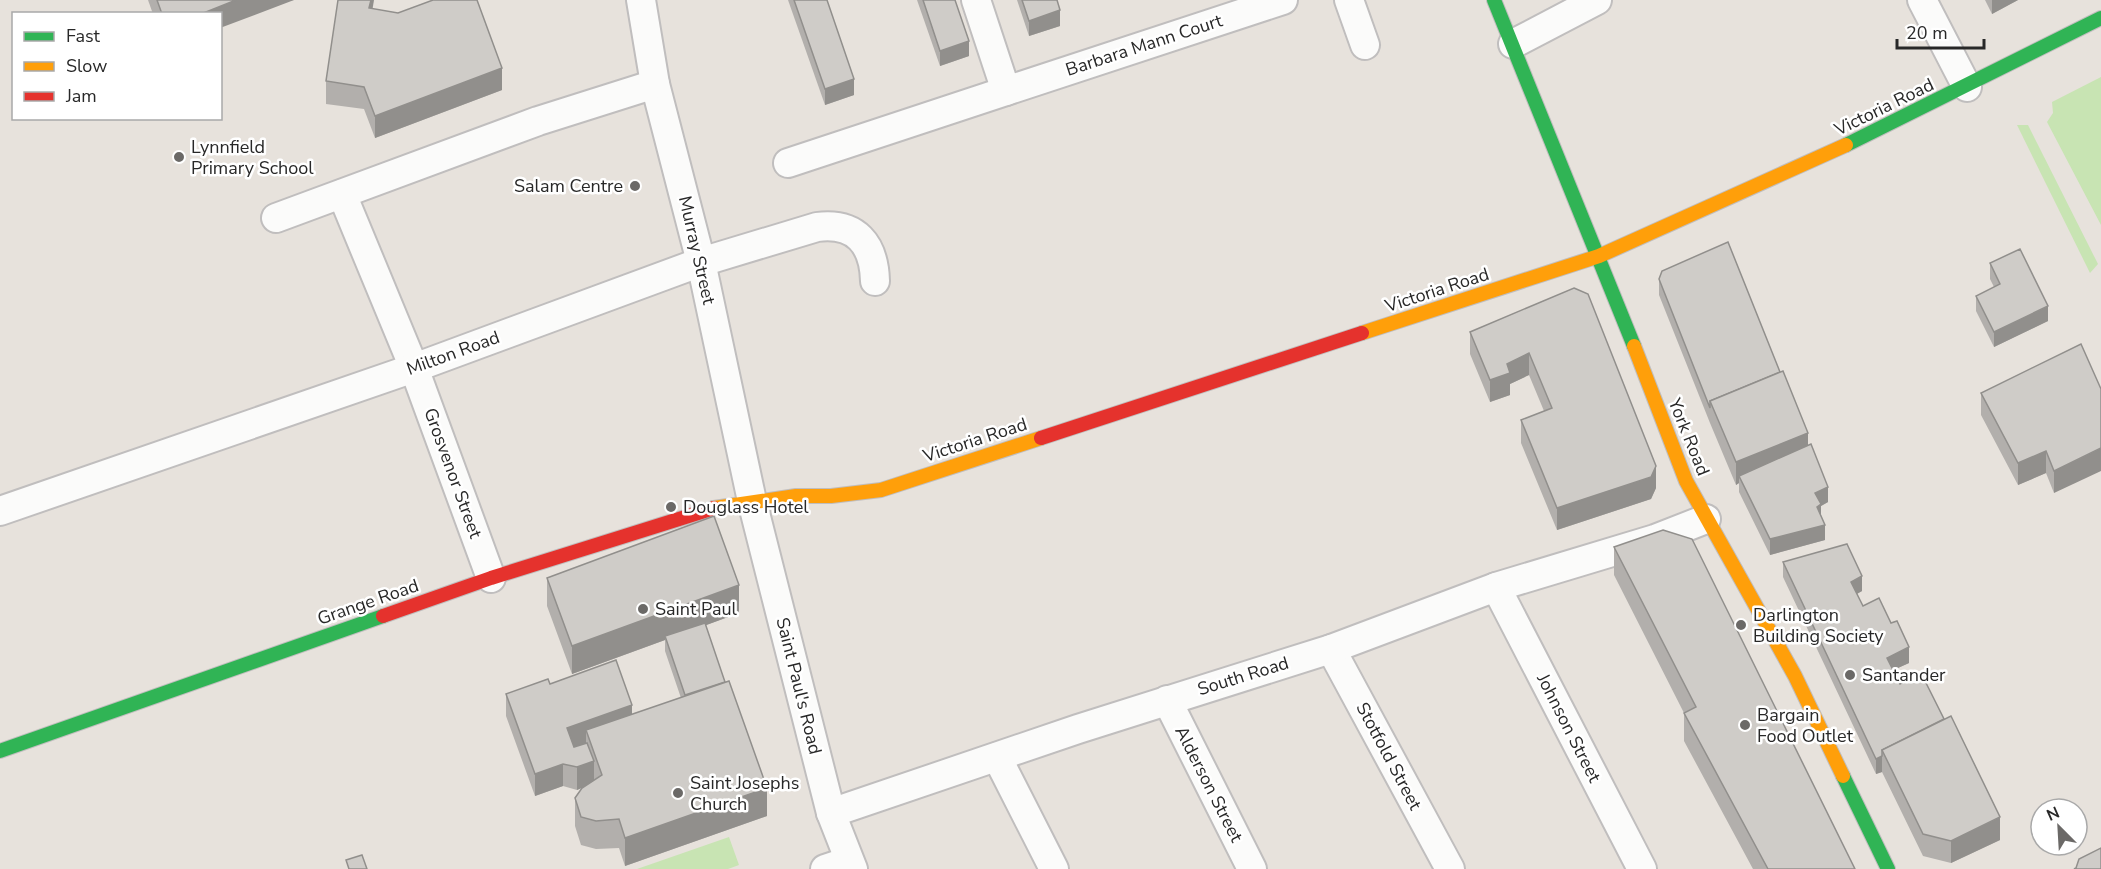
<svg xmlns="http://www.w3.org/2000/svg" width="2101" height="869" viewBox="0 0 2101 869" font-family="'Nunito Sans',sans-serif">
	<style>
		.green { fill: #c8e4b3 }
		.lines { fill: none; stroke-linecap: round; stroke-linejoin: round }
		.street-casing { stroke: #c0bebe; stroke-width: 32 }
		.fast-casing { stroke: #c0bebe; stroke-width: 16 }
		.slow-casing { stroke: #c0bebe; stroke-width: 16 }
		.jam-casing { stroke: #c0bebe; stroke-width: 16 }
		.street { stroke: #fbfbfa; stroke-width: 28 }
		.fast { stroke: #30b455; stroke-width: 14 }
		.slow { stroke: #ff9f0a; stroke-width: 14 }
		.jam { stroke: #e5322d; stroke-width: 14 }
		.wall { fill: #b2afac }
		.shaded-wall { fill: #918f8c }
		.building { fill: #cfccc8; stroke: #918f8c; stroke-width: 1.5 }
		.poi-dot { fill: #6b6967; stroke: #fff; stroke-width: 2 }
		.labels { text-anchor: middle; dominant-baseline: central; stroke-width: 5; stroke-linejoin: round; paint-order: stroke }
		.street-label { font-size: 18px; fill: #282828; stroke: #fff }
		.poi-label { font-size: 18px; fill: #282828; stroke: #fff; text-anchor: start }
	</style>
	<rect width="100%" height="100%" fill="#e7e2dc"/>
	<g class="green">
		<polygon points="2101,77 2101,225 2047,122 2053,113 2052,102"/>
		<polygon points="2017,125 2028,125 2098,264 2090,273"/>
		<polygon points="729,837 739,865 728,869 637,869"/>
	</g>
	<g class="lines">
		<g class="street-casing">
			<g id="street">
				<polyline points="641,0 655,84 701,262 752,501 831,813 853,869"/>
				<polyline points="976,0 1006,91 1283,0"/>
				<polyline points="1349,0 1365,45"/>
				<polyline points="1922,0 1967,87"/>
				<polyline points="1513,44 1597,0"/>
				<polyline points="788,163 1006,91"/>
				<polyline points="342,194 414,368 491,578"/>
				<polyline points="276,218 538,121 655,84"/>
				<path d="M 0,511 L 414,368 L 701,262 L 817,227 C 856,222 874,244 875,281"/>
				<polyline points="1496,587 1642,869"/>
				<polyline points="1331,649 1450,869"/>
				<polyline points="1167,700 1252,869"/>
				<polyline points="997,757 1054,869"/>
				<polyline points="831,813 1078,729 1331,649 1496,587 1655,539 1706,519"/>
				<polyline points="825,869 849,861"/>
			</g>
		</g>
		<g class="fast-casing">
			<g id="fast">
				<polyline points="1494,0 1634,346"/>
				<polyline points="1846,145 2101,18"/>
				<polyline points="0,751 383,616"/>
				<polyline points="1843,776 1888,869"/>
			</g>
		</g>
		<g class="slow-casing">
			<g id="slow">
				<polyline points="1362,333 1599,256 1846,145"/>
				<polyline points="1634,346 1686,481 1795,676 1843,776"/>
				<polyline points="714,508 796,496 831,496 881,490 1041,438"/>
			</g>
		</g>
		<g class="jam-casing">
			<g id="jam">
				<polyline points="1041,438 1362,333"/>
				<polyline points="383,616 491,578 714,508"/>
			</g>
		</g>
		<use href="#street" class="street"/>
		<use href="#fast" class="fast"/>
		<use href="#slow" class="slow"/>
		<use href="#jam" class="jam"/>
	</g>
	<g class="wall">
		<polygon points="148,0 294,0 220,14 153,14"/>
		<polygon points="788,0 827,0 854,95 825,105"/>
		<polygon points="917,0 955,0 969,56 940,66"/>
		<polygon points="1017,0 1057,0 1060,26 1029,36"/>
		<polygon points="1985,0 2018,0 1992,14"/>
		<polygon points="373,9 502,90 375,138 364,109 326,104 326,81"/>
		<polygon points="1990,263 2048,321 1994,347 1976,311 1976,296 1994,287 1990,279"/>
		<polygon points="1659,279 1808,445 1828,502 1821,506 1821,515 1825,540 1770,555 1739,492 1739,483 1736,485 1710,423 1659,295"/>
		<polygon points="1574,288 1656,488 1651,499 1557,530 1521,443 1521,420 1544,411 1529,375 1510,384 1510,395 1490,402 1470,354 1470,332"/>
		<polygon points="2101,389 2054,493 2046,473 2018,485 1981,415 1981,393"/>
		<polygon points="1614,547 1855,869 1753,869 1684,741 1684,713 1614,575"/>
		<polygon points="1783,562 1862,591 1857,594 1863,606 1909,663 1893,670 1900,684 2000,840 1951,863 1923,856 1882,772 1876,774 1783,577"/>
		<polygon points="547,578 739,613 706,625 767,816 625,866 619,848 596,849 581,845 575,826 575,798 583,787 577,790 563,786 535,796 506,716 506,694 550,684 632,715 681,698 665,651 665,640 572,674 547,606"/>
	</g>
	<g class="shaded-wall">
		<polygon points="236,0 294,0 220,28 220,14 201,14"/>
		<polygon points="371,0 374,0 369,30 369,8"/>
		<polygon points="1992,0 2018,0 1992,14"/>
		<polygon points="1060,10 1060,26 1029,36 1029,21"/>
		<polygon points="969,41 969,56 940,66 940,51"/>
		<polygon points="502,68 502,90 375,138 375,116"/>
		<polygon points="854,79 854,95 825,105 825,89"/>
		<polygon points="2048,306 2048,321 1994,347 1994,332"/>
		<polygon points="1529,353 1529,375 1510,384 1510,395 1490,402 1490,380 1507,364"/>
		<polygon points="1808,433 1808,455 1739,476 1739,483 1736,485 1736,462"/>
		<polygon points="2101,448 2101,471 2054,493 2054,471"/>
		<polygon points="2046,451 2046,473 2018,485 2018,463"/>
		<polygon points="1656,466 1656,488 1651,499 1557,530 1557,508"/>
		<polygon points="1828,487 1828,502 1821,506 1821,519 1817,522 1815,493"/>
		<polygon points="1825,525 1825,540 1770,555 1770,539"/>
		<polygon points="1862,576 1862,591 1851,597 1851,582"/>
		<polygon points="739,585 739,613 666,640 665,636 665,640 572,674 572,646"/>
		<polygon points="1909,647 1909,663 1887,673 1887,658"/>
		<polygon points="725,682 725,697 685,711 685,695"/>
		<polygon points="632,705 632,727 586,730 586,743 567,750 567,728"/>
		<polygon points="1882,756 1882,772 1876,774 1876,759"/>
		<polygon points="594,761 594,783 577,790 577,767"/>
		<polygon points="563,764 563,786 535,796 535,774"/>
		<polygon points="767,788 767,816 625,866 625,838"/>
		<polygon points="2000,817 2000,840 1951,863 1951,841"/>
	</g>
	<g class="building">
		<polygon points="157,0 236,0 201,14 162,14"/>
		<polygon points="338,0 371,0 369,8 398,13 433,0 477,0 502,68 375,116 364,87 326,81"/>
		<polygon points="794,0 827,0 854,79 825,89"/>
		<polygon points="923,0 955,0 969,41 940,51"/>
		<polygon points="1022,0 1057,0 1060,10 1029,21"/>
		<polygon points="1728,242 1780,372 1710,401 1710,408 1659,279 1662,271"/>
		<polygon points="2020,249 2048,306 1994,332 1976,296 2000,284 1990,263"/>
		<polygon points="1574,288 1588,294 1656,466 1651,477 1557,508 1521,420 1552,408 1529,353 1507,364 1510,373 1490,380 1470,332"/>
		<polygon points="2081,344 2101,389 2101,448 2054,471 2046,451 2018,463 1981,393"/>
		<polygon points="1783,371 1808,433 1736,462 1710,401"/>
		<polygon points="1811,444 1828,487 1815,493 1821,504 1817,507 1825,525 1770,539 1739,476"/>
		<polygon points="714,516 739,585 572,646 547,578"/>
		<polygon points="1663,530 1692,539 1855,869 1768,869 1684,713 1696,707 1614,547"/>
		<polygon points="1847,544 1862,576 1851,582 1863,606 1879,598 1891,623 1897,621 1909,647 1887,658 1900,684 1921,673 1944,719 1882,750 1882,756 1876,759 1783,562"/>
		<polygon points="705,623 725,682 685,695 665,636"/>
		<polygon points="616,660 632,705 567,728 574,747 587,743 594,761 577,767 563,764 535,774 506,694 548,679 550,684"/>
		<polygon points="729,681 767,788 625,838 619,819 596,821 581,817 575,798 582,788 602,775 586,730"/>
		<polygon points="1951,716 2000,817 1951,841 1923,834 1882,750"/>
		<polygon points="2101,848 2101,869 2074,869 2076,868 2079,859"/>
		<polygon points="362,855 367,869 349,869 346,860"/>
	</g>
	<g class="poi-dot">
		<circle cx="179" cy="157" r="6"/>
		<circle cx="635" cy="186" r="6"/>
		<circle cx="671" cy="507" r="6"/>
		<circle cx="643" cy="609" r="6"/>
		<circle cx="1741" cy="625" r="6"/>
		<circle cx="1850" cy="675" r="6"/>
		<circle cx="1745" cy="725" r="6"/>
		<circle cx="678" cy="793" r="6"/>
	</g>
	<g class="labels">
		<g class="street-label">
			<text transform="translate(1144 45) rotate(-18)">Barbara Mann Court</text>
			<text transform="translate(1884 107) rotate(-26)">Victoria Road</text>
			<text transform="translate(697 250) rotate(77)">Murray Street</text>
			<text transform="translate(1437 290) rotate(-18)">Victoria Road</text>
			<text transform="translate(453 353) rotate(-20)">Milton Road</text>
			<text transform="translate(1689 437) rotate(68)">York Road</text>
			<text transform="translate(975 440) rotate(-18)">Victoria Road</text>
			<text transform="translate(453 473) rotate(70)">Grosvenor Street</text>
			<text transform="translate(368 602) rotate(-19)">Grange Road</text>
			<text transform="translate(1243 676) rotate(-17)">South Road</text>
			<text transform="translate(799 686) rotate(76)">Saint Paul's Road</text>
			<text transform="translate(1569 728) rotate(63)">Johnson Street</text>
			<text transform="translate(1389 756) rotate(62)">Stotfold Street</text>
			<text transform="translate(1209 784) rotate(63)">Alderson Street</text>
		</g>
		<g class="poi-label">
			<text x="191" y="147">Lynnfield<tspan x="191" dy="21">Primary School</tspan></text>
			<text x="623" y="186" text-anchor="end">Salam Centre</text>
			<text x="683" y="507">Douglass Hotel</text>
			<text x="655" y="609">Saint Paul</text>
			<text x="1753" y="615">Darlington<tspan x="1753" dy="21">Building Society</tspan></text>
			<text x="1862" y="675">Santander</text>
			<text x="1757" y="715">Bargain<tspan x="1757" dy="21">Food Outlet</tspan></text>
			<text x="690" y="783">Saint Josephs<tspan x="690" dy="21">Church</tspan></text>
		</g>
	</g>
	<rect x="12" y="12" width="210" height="108" fill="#ffffff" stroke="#a9a9a9" stroke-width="1.5"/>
	<rect x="24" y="32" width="30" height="9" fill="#30b455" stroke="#a9a9a9" stroke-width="1.5"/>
	<text x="66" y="42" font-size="18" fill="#282828">Fast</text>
	<rect x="24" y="62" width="30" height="9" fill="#ff9f0a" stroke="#a9a9a9" stroke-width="1.5"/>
	<text x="66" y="72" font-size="18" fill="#282828">Slow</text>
	<rect x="24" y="92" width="30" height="9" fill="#e5322d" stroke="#a9a9a9" stroke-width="1.5"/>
	<text x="66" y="102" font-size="18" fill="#282828">Jam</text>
	<g transform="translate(2059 827) rotate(336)"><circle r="28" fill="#ffffff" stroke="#a9a9a9" stroke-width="1.5"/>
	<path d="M0-4.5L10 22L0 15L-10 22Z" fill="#6b6967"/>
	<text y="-9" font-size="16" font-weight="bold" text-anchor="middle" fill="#282828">N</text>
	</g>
	<path d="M1897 39v9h87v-9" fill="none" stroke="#282828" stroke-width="3"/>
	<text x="1906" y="39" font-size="18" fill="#282828" stroke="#ffffff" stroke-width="4.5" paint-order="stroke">20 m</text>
</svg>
